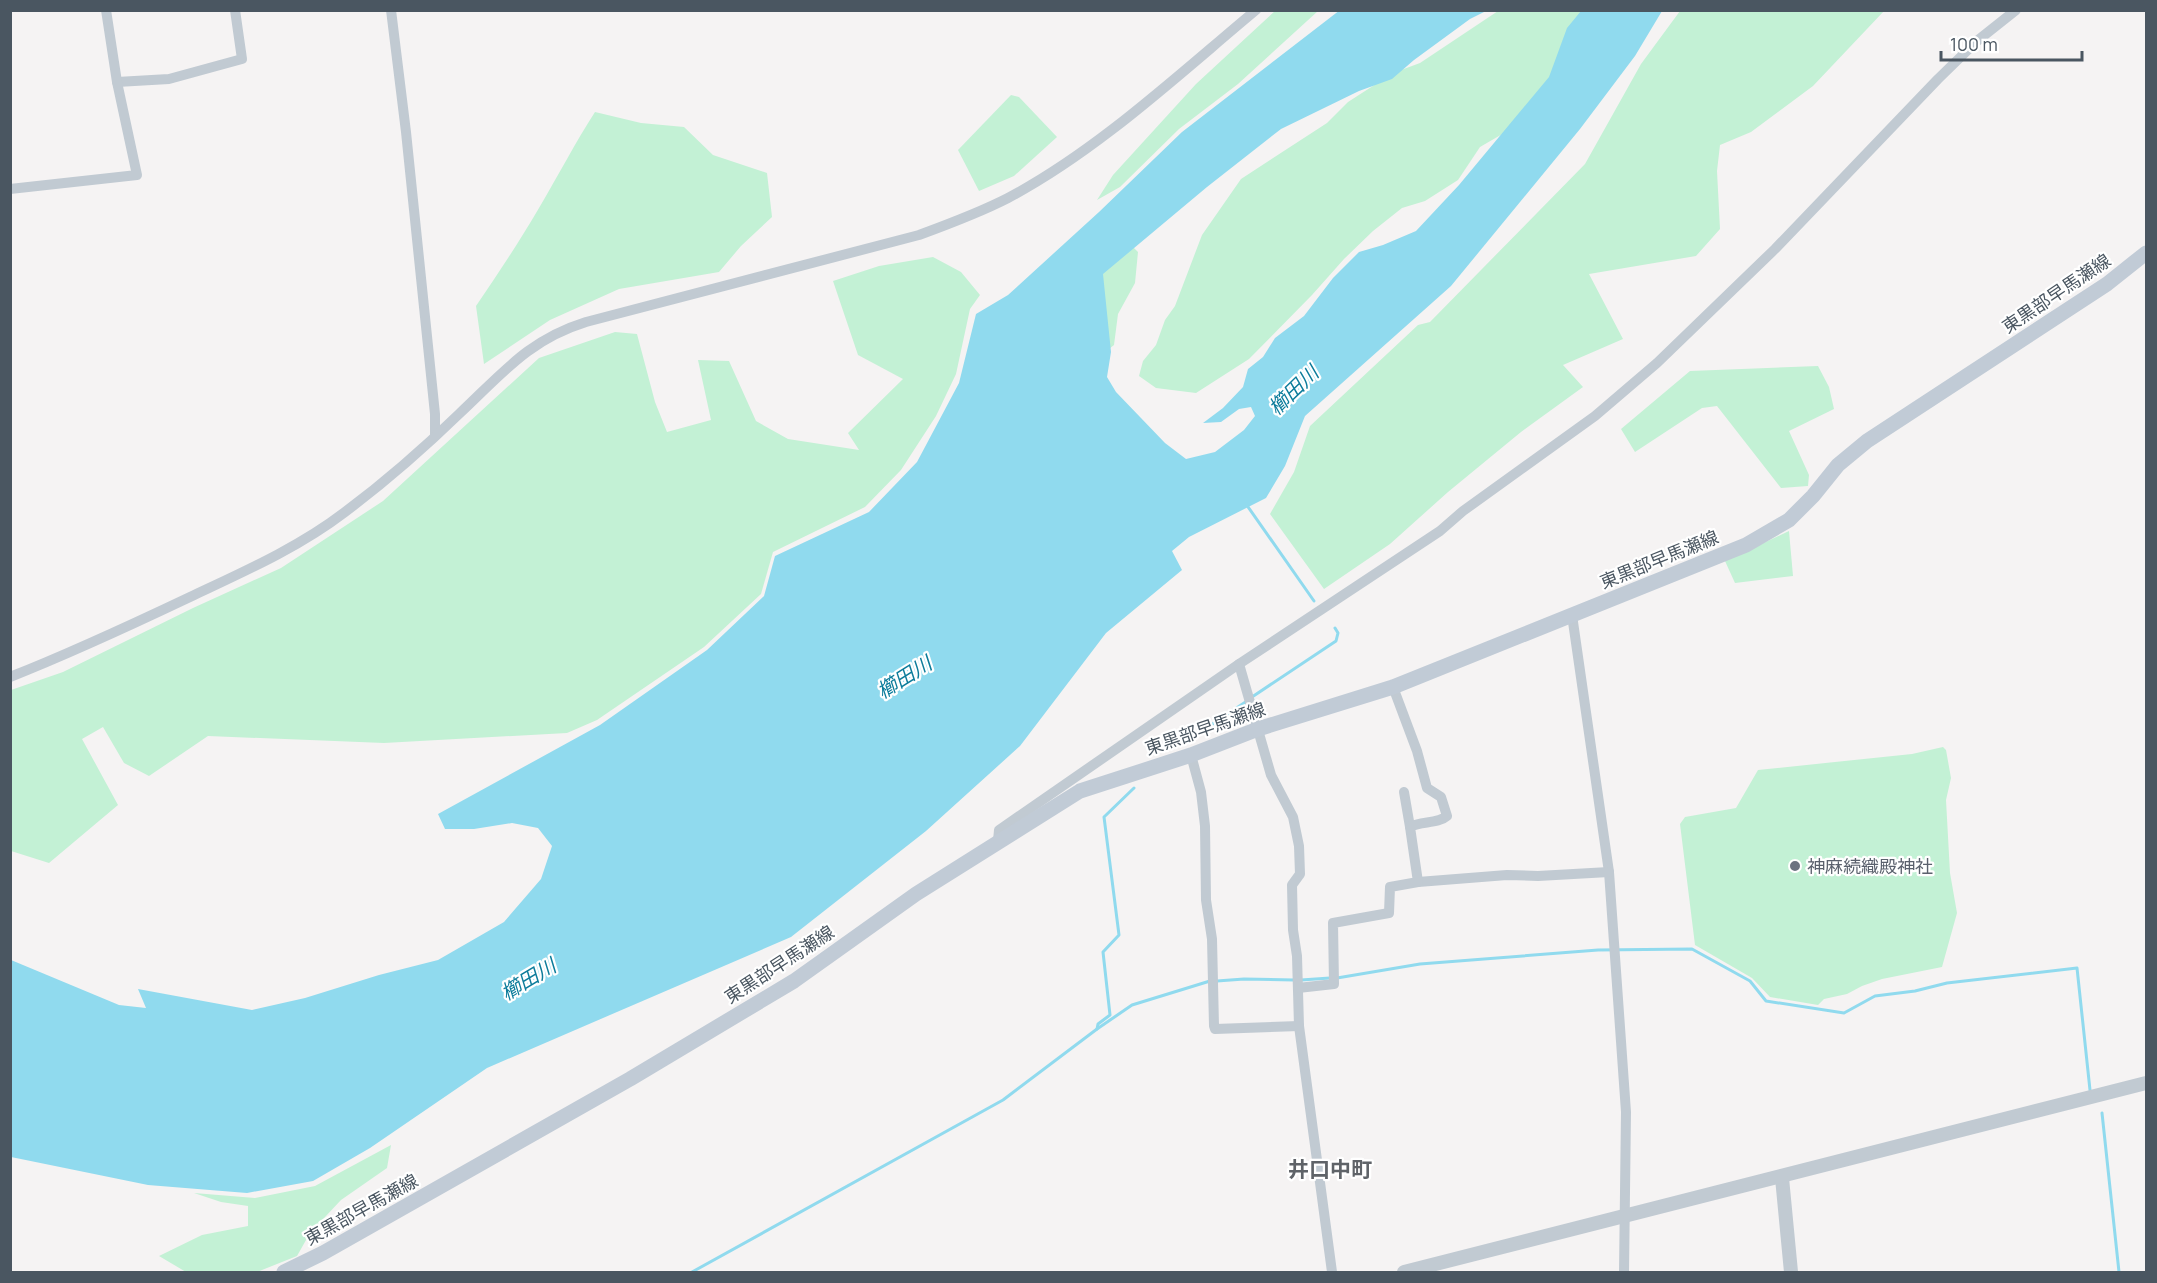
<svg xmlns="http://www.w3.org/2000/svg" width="2157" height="1283" viewBox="0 0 2157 1283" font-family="Manrope,'Noto Sans JP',sans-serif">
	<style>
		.green { fill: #c3f1d5 }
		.water { fill: #90daee }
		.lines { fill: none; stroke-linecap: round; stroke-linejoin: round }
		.stream { stroke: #90daee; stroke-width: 3 }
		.minor { stroke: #c1cad2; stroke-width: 10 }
		.tertiary { stroke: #c1cad2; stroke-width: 14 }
		.secondary { stroke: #c1cbd6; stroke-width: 15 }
		.worship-dot { fill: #6b7280; stroke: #fff; stroke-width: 2 }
		.labels { text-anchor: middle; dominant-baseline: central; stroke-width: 4.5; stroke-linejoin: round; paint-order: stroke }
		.street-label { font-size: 18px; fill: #4a5661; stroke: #fff }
		.worship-label { font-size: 18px; fill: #5b616d; stroke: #fff; text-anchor: start }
		.water-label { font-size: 20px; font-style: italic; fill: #0c7c9b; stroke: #fff }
		.quarter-label { font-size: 21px; font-weight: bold; fill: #5f6368; stroke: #fff }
	</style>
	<rect width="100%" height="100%" fill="#f5f3f3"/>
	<g class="green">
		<polygon points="1275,11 1318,11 1238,84 1179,129 1120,187 1097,200 1113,175 1196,84"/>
		<polygon points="1498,11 1610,11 1511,129 1480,147 1458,180 1425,201 1402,208 1373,231 1344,259 1312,295 1249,359 1196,393 1156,388 1139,376 1143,361 1156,345 1165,320 1175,306 1202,235 1241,179 1327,123 1348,102 1393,73 1420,63"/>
		<polygon points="1680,11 1884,11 1813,86 1751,132 1720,145 1717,171 1720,229 1696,256 1589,274 1623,339 1563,365 1583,387 1521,432 1448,492 1390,544 1324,589 1270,514 1294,472 1310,426 1418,325 1430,322 1585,164 1641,64"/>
		<polygon points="1011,95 1019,97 1057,137 1014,176 979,191 958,150"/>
		<path d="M 595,112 L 641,123 L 684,127 L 713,155 L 767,173 L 772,217 L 741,246 L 719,272 L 619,289 L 550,320 L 484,364 L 476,306 C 498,274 519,242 539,208 C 558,176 575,143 595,112 Z"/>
		<polygon points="1131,245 1138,252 1135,283 1118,314 1114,345 1095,360 1076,287"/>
		<polygon points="933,257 961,272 980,295 970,309 956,374 936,416 901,470 865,507 773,552 761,594 704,647 597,720 567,733 384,743 208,736 149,776 124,763 103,727 82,739 118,805 49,863 11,851 11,690 63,672 193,608 281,568 383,501 539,358 615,332 637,334 655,402 667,432 711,420 698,360 729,361 756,421 788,439 859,450 848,433 903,379 858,355 833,281 879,266"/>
		<polygon points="1818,366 1829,387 1834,409 1789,431 1809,475 1808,486 1781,488 1717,406 1702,408 1635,452 1621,429 1690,371"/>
		<polygon points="1789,531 1793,576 1735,583 1725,561"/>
		<polygon points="1943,747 1946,750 1951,778 1946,800 1950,873 1957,913 1942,967 1882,979 1862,986 1847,994 1824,999 1818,1005 1770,997 1752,978 1695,945 1680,824 1685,817 1736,808 1758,770 1912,754"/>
		<polygon points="391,1145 387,1168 341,1200 310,1233 297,1256 257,1272 186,1272 159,1256 202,1235 248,1226 248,1206 221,1202 194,1193 255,1198 315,1186"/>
	</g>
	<polygon class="water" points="1340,10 1486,11 1470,19 1414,60 1392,79 1359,91 1281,129 1207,187 1103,274 1111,352 1107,377 1116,392 1165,443 1186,459 1215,452 1244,430 1255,416 1251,407 1239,409 1221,422 1203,423 1223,408 1243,387 1248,369 1263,357 1275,338 1304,316 1333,278 1359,252 1383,245 1416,231 1459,185 1549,77 1567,28 1581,11 1662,11 1635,56 1580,129 1451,286 1305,416 1285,466 1266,498 1189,537 1172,551 1182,570 1106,633 1020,746 926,831 791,937 487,1068 370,1148 313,1181 247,1193 148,1185 11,1157 11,960 119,1005 146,1008 138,989 252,1010 305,998 379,975 438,960 504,922 541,879 552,846 538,828 512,823 474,829 445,829 438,814 600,725 707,650 764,596 775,556 869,512 917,462 959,383 976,314 1008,295 1099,212 1182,132"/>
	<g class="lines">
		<g class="stream">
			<polyline points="1246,504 1314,601"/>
			<polyline points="1252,697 1336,641 1338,633 1335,628"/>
			<polyline points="1184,743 1247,701"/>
			<polyline points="1337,978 1420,964 1598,950 1692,949 1750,981 1766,1001 1844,1013 1875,996 1915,991 1947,983 2077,968 2090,1090"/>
			<polyline points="1301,980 1330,978"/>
			<polyline points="1217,981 1244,979 1294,980"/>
			<polyline points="1097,1029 1098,1024 1110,1015 1103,952 1119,935 1104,817 1134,788"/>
			<polyline points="2102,1113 2119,1272"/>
			<polyline points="692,1272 1003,1100 1097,1029 1132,1005 1210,981"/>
		</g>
		<g class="minor">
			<polyline points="391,10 406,132 435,414 435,436"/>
			<polyline points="117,82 169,79 242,59 235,10"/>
			<polyline points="10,189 137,175 117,82 106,10"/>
			<polyline points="1572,615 1609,872 1626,1112 1624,1272"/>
			<polyline points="1239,664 1271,775 1293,817 1299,846 1300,874 1292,885 1293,930 1297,956 1299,1026 1332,1272"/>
			<path d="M 10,677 C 71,653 131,625 190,597 C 243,572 298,548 345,512 C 385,482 423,449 459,414 C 502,374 528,340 586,322 L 919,235 C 949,224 979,213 1008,198 C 1097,151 1178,75 1256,10"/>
			<polyline points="1191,755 1201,792 1205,826 1206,900 1212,939 1214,1026 1215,1029 1299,1026"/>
			<polyline points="1404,792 1410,827"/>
			<polyline points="998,841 999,830 1239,664 1440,531 1463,511 1595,416 1657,363 1775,249 1938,79 1977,41 2016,10"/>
			<polyline points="1418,882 1507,875 1538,876 1609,872"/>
			<path d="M 1298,988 L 1334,984 L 1333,923 L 1389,913 L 1390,887 L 1418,882 L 1410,827 C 1421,821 1438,824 1447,816 L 1441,797 L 1427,788 L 1417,751 L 1393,687"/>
		</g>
		<g class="tertiary">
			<polyline points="1782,1178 1791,1272"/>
			<polyline points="1404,1272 2146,1083"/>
		</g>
		<polyline class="secondary" points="284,1272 323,1253 630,1079 794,981 916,894 1080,791 1191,755 1258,729 1393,687 1746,545 1789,520 1813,496 1838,465 1867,441 2107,284 2146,253"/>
	</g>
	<circle class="worship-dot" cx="1795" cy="866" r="6"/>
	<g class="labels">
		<g class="street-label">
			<text transform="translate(2056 293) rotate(-34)">東黒部早馬瀬線</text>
			<text transform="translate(1659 559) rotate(-22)">東黒部早馬瀬線</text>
			<text transform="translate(1205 728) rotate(-19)">東黒部早馬瀬線</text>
			<text transform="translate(779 964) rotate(-33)">東黒部早馬瀬線</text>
			<text transform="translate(361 1209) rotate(-29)">東黒部早馬瀬線</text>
		</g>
		<g class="worship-label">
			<text x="1807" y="866">神麻続織殿神社</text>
		</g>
		<g class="water-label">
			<text transform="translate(1293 390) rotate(-44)">櫛田川</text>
			<text transform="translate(904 677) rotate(-32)">櫛田川</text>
			<text transform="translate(528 979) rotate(-31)">櫛田川</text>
		</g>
		<g class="quarter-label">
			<text x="1330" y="1169">井口中町</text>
		</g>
	</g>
	<rect width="2157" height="1283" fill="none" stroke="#4a5661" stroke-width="24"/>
	<path d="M1941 51v9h141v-9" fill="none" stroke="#4a5661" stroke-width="3"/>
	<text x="1950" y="51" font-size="18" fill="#4a5661" stroke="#ffffff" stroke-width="4.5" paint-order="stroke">100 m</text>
</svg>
